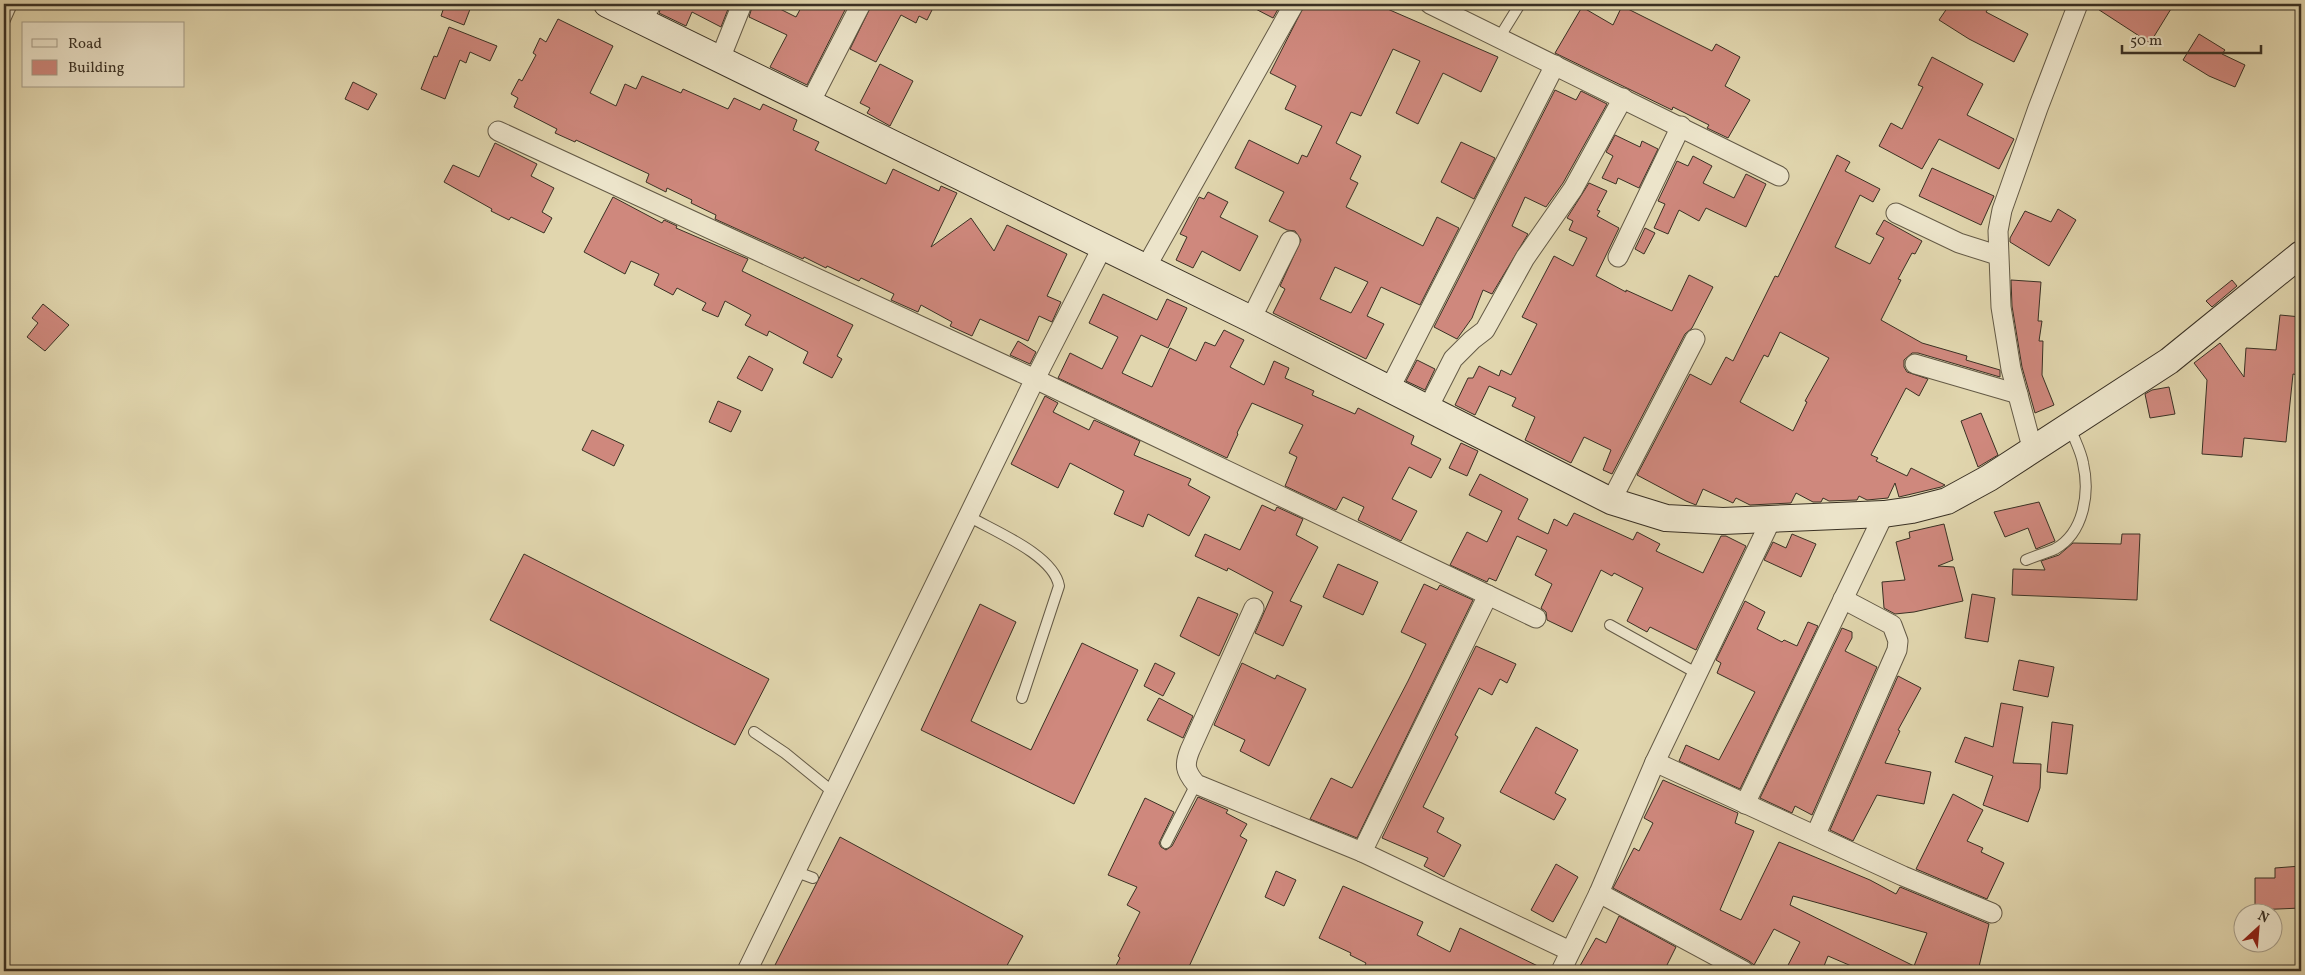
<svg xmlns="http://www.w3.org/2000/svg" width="2305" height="975" viewBox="0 0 2305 975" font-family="Vollkorn,serif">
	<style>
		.building { fill: #cf887d; stroke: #3a3124; fill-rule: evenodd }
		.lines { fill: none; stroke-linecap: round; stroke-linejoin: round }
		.lane-casing { stroke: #645a46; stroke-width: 12 }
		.street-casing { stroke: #645a46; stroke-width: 21 }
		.secondary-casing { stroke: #3a3124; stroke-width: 28 }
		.lane { stroke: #ece4ca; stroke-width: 10 }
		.street { stroke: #ece4ca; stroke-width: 19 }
		.secondary { stroke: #ece4ca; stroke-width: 26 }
	</style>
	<rect width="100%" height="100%" fill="#e1d6ae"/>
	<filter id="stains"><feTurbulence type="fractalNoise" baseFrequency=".004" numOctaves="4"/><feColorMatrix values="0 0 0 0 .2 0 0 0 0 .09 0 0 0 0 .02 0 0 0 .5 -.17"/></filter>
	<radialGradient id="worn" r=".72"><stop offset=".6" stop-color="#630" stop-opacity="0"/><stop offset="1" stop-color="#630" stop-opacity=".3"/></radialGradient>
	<g class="building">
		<polygon points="445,4 472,4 464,25 441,16"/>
		<polygon points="662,4 730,4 721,27 692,12 686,26 659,13"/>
		<polygon points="753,4 770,4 796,17 803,4 848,4 807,85 770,67 787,35 749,17"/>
		<polygon points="872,4 935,4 927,20 919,16 916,23 901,15 876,62 850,49"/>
		<polygon points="1246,4 1281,4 1273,18"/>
		<path d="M 1305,4 L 1376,4 L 1498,57 L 1481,92 L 1443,73 L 1418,124 L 1396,113 L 1420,61 L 1393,49 L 1361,116 L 1351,112 L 1336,143 L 1361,156 L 1350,179 L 1358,183 L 1346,207 L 1423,246 L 1437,217 L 1459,228 L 1420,305 L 1381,287 L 1367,316 L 1384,324 L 1366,359 L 1273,313 L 1285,289 L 1280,286 L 1301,240 L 1295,231 L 1287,230 L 1269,221 L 1284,192 L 1235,168 L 1249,140 L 1298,164 L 1302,155 L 1307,157 L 1322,126 L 1285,109 L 1296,86 L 1270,73 ZM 1335,267 L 1368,282 L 1351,313 L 1320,299 Z"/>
		<polygon points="1950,4 1980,4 1988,9 1986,12 2028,34 2014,62 1969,39 1939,20"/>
		<polygon points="2090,4 2174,4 2150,43"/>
		<polygon points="1622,6 1712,51 1716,44 1740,57 1725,86 1750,100 1728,138 1707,128 1709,125 1673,107 1672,110 1555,53 1582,7 1613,25"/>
		<polygon points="558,19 613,46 590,93 616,106 625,84 636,89 642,76 681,93 683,89 728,109 734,98 760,110 763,104 797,120 793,130 819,142 815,150 886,184 893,169 939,191 941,186 957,193 931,247 971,218 994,251 1007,225 1067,254 1047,296 1061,302 1052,322 1039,316 1028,341 980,319 972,336 950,326 952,322 921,305 918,312 891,300 894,294 861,278 859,281 827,266 826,268 804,257 803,259 715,219 716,215 691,203 692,200 667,188 666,192 646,182 649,174 576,140 575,142 555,133 557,129 514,107 518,98 511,94 519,79 522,81 536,55 533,53 540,38 546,42"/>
		<polygon points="449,27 497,46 490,61 470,52 466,63 460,60 445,99 421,89 434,56 437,57"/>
		<polygon points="2199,34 2225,50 2222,54 2245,65 2235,87 2209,76 2183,60"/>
		<polygon points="1932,57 1983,84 1967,115 2014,139 1999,169 1939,139 1922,169 1879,146 1891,123 1902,129 1923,87 1918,85"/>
		<polygon points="880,64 913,81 890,126 867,113 870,108 860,103"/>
		<polygon points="353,82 377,94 368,110 345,99"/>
		<polygon points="1555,90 1576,100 1581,91 1607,104 1563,183 1546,207 1525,197 1512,226 1528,234 1492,294 1483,290 1472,318 1457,339 1434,327"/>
		<polygon points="1615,135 1640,147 1642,141 1658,149 1639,188 1618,178 1616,184 1602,178 1613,156 1606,152"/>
		<polygon points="1461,142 1495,158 1474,199 1441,182"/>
		<polygon points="495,143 537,164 531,176 554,188 542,212 552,218 544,233 511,217 509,220 491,211 492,209 444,182 453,165 479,177"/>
		<path d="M 1837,155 L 1850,162 L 1845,171 L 1880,189 L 1873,202 L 1860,195 L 1835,247 L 1870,264 L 1884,238 L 1876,234 L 1884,220 L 1922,241 L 1915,254 L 1912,253 L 1898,279 L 1901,280 L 1881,320 L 1922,343 L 1967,356 L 1966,360 L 2000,370 L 2000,377 L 1918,353 L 1912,353 L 1904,360 L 1904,367 L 1907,372 L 1928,379 L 1919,396 L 1906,388 L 1871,455 L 1878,458 L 1876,461 L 1907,476 L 1911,468 L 1945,485 L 1941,487 L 1899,497 L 1895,483 L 1888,498 L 1867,500 L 1859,496 L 1857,500 L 1829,501 L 1823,498 L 1821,502 L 1813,502 L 1796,493 L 1791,503 L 1750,505 L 1736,498 L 1733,503 L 1703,489 L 1696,505 L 1686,501 L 1637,475 L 1690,374 L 1711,385 L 1726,357 L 1733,361 L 1775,276 L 1778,277 ZM 1780,332 L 1829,358 L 1805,401 L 1807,402 L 1793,431 L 1740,402 L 1764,355 L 1768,357 Z"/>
		<polygon points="1693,156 1712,166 1703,183 1734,198 1746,174 1766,184 1746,227 1706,208 1699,221 1679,210 1668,234 1654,228 1665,204 1658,201 1677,161 1688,166"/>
		<polygon points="1932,168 1994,196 1981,225 1919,196"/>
		<polygon points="1589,183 1607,191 1597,210 1600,211 1597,216 1619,228 1596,276 1626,292 1626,290 1672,311 1689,275 1713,287 1692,328 1685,334 1612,474 1603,470 1611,450 1584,437 1571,463 1525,440 1535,417 1512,406 1516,398 1489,386 1475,415 1455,405 1468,378 1473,378 1479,366 1499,376 1501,370 1511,375 1537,324 1522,317 1554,256 1573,266 1587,238 1569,230 1573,221 1567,218"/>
		<polygon points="1208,192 1228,202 1220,217 1258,236 1240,271 1202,251 1193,268 1176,260 1187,237 1180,234 1199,197 1204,199"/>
		<polygon points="613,197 662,223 664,220 677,226 676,228 748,259 742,271 853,325 837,356 842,359 832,378 803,363 808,352 769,331 767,336 745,325 751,315 725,301 718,317 702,310 706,303 677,288 673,295 654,285 659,274 631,261 625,274 584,252"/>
		<polygon points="2058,209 2076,220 2049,266 2010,242 2010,238 2025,211 2051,222"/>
		<polygon points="1645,228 1655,233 1644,254 1635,249"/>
		<polygon points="2011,280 2041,282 2038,321 2042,321 2039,341 2043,341 2042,375 2054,405 2035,413 2022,367 2012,306"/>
		<polygon points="2232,280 2237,286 2212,307 2206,301"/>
		<polygon points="1103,294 1157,320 1167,299 1187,308 1168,348 1141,335 1122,373 1152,387 1170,348 1196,361 1205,342 1215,346 1224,330 1244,340 1230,367 1264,385 1274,361 1289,368 1285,378 1314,391 1312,395 1355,414 1358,408 1414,436 1411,444 1441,459 1431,478 1409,467 1392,499 1417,511 1401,541 1358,520 1364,507 1343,497 1336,510 1285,486 1297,457 1289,453 1303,425 1252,403 1237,433 1238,434 1227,458 1058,378 1070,353 1102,369 1118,337 1089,323"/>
		<polygon points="43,304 69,325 45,351 27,337 38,323 32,318"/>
		<polygon points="2280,315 2301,317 2301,350 2299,349 2298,375 2293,374 2286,442 2244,438 2242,457 2202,454 2207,380 2194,363 2220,343 2244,377 2246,348 2276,350"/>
		<polygon points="1018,341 1036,352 1030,364 1010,355"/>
		<polygon points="749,356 773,369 762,391 737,378"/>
		<polygon points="1417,360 1435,369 1425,390 1406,381"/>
		<polygon points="2169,387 2175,414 2150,418 2145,394 2152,390"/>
		<polygon points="1045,396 1058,403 1053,412 1089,430 1094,420 1140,441 1134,455 1191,479 1188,485 1210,497 1189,536 1148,514 1143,527 1114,514 1124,491 1070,463 1058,488 1011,464"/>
		<polygon points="718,401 741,411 731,432 709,422"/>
		<polygon points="1981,413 1998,455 1978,467 1961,421"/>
		<polygon points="592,430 624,445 614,466 582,450"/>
		<polygon points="1461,443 1478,451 1467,476 1449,468"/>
		<polygon points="1480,474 1528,499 1518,519 1548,534 1554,519 1567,526 1574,513 1633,540 1637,532 1660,544 1656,551 1703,573 1721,536 1726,536 1746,546 1696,650 1650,627 1647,632 1627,621 1643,588 1614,573 1612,576 1601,570 1572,632 1547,620 1546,612 1541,608 1552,584 1535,575 1547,550 1517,536 1496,581 1489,578 1487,582 1450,565 1467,532 1487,542 1502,511 1469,495"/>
		<polygon points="2039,502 2055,541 2036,549 2028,528 2005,537 1994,512"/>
		<polygon points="1262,505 1275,511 1277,507 1303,519 1296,535 1318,547 1290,601 1302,606 1283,646 1255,633 1273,592 1228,568 1227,571 1195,556 1205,534 1240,550"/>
		<polygon points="1944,524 1953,560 1938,566 1954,567 1963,601 1914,612 1895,614 1884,608 1882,582 1905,580 1896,542 1910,538 1909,532"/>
		<polygon points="1792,534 1816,544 1801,577 1764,560 1773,542 1786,548"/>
		<polygon points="2122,534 2140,534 2137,600 2012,595 2013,569 2045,570 2041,561 2059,555 2073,543 2121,544"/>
		<polygon points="524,554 769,679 735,745 490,620"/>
		<polygon points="1338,564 1378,582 1363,615 1323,597"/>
		<polygon points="1424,584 1437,590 1440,585 1473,600 1357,838 1310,819 1331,778 1352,788 1408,681 1426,644 1401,632"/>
		<polygon points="1972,594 1995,598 1988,642 1965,638"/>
		<polygon points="1198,597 1238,614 1219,656 1180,636"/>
		<polygon points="1745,601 1765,612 1757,629 1782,642 1784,640 1797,646 1808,622 1818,626 1740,789 1679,761 1686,745 1719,760 1755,692 1717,673 1721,663 1716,660"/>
		<polygon points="980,604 1016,622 971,721 1031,750 1082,643 1138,670 1074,804 921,730"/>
		<polygon points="1842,628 1852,632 1852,638 1845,651 1877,667 1812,815 1795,806 1792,813 1760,798"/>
		<polygon points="1476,646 1516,664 1507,683 1500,679 1492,695 1479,688 1455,735 1458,737 1423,807 1444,818 1437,832 1461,845 1444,877 1424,866 1428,858 1382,838"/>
		<polygon points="2019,660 2054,667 2048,697 2013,690"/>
		<polygon points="1155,663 1175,673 1163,696 1144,686"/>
		<polygon points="1242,663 1275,679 1277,675 1306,689 1269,766 1240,751 1245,740 1214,725"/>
		<polygon points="1898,676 1921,688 1898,730 1900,731 1885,763 1931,772 1924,804 1877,795 1853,841 1830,830"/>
		<polygon points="1159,698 1193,716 1183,738 1147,720"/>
		<polygon points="2001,703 2023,707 2013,763 2041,764 2040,788 2028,822 1983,805 1993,776 1955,762 1965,737 1993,747"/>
		<polygon points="2052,722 2073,725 2067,774 2047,772"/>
		<polygon points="1536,727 1578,750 1555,793 1566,799 1554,820 1500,792"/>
		<path d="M 1663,780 L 1738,813 L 1735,823 L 1754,831 L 1720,910 L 1741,920 L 1779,842 L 1870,880 L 1896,894 L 1900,887 L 1989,924 L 1978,971 L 1863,971 L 1828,956 L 1822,971 L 1785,971 L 1800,942 L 1774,929 L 1754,965 L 1749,961 L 1613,888 L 1634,848 L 1639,851 L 1653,823 L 1644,818 ZM 1793,896 L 1927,933 L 1914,966 L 1790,905 Z"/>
		<polygon points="1953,794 1983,810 1967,841 1983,848 1981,852 2004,863 1987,899 1916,869"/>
		<polygon points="1198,797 1228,810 1226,813 1247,824 1240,836 1247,840 1187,971 1113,971 1120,958 1118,956 1140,912 1127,905 1137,887 1108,875 1145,798 1174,812 1159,843 1161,847 1166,850 1172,846"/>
		<polygon points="840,837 1023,936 1004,971 772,971"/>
		<polygon points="1556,864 1578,877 1553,922 1531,910"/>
		<polygon points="2301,866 2301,908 2255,910 2255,878 2275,878 2275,868"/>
		<polygon points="1276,871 1296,880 1284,906 1265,897"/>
		<polygon points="1343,886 1423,922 1417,935 1450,952 1460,928 1548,971 1362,971 1366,963 1350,955 1351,953 1319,938"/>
		<polygon points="1619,916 1676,947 1664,971 1577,971 1596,938 1606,943"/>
	</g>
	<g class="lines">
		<g class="lane-casing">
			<g id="lane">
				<polyline points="4,22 12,4"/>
				<polyline points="1499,38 1520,4"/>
				<path d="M 968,516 C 994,531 1054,555 1059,586 L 1022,698"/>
				<path d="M 2026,560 C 2035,556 2046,553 2055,549 C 2084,533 2090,493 2083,463 C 2081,451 2074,439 2070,427"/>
				<polyline points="1610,625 1698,674"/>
				<polyline points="754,732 785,753 833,792"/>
				<polyline points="1166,843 1196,784"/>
				<polyline points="794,871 813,878"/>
			</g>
		</g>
		<g class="street-casing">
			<g id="street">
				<polyline points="1430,4 1779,176"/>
				<polyline points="642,21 651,4"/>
				<polyline points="720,59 742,4"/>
				<polyline points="810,103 861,4"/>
				<polyline points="498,131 1035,379 1536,618"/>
				<polyline points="1896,213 1959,243 1997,255"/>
				<polyline points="1618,257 1681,126"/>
				<polyline points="1146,267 1294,4"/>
				<polyline points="1251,319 1290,241"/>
				<polyline points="1915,364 2018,394"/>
				<polyline points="1390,388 1555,65"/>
				<polyline points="1428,408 1453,359 1472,340 1485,330 1525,258 1573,189 1623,98"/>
				<polyline points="2033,451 2011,369 2001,307 1998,231 2002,210 2038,108 2078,4"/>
				<polyline points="1611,501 1695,339"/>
				<path d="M 1254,608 L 1190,750 C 1184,765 1185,771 1196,784 L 1362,852 L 1570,951"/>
				<polyline points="1655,762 1903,876 1992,913"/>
				<polyline points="1745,804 1884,514"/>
				<polyline points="1816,834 1897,650 1898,641 1892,625 1843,599"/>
				<polyline points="1362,852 1488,595"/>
				<polyline points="1599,893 1744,971"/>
				<polyline points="747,971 1035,379 1103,246"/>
				<polyline points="1561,971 1599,893 1655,762 1771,520"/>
			</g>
		</g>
		<g class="secondary-casing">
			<polyline id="secondary" points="607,4 1251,319 1611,501 1666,518 1723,521 1884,514 1912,510 1947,501 1989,478 2169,361 2301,254"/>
		</g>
		<use href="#lane" class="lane"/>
		<use href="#street" class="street"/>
		<use href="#secondary" class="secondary"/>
	</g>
	<rect width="2305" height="975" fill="none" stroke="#e1d6ae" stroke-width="20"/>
	<rect x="5" y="5" width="2295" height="965" fill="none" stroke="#3a3124" stroke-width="2.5"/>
	<rect x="10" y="10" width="2285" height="955" fill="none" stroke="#3a3124"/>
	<rect x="22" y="22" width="162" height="65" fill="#ece4ca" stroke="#a59c88"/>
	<rect x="32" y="39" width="25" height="8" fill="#ece4ca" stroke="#a59c88"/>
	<text x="68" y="48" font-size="15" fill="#3a3124">Road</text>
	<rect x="32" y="60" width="25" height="15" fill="#cf887d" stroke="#a59c88"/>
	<text x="68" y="72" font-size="15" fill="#3a3124">Building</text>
	<g transform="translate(2258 928) rotate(26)"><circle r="24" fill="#ece4ca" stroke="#a59c88"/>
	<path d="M0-4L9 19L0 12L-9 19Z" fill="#8f2418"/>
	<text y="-8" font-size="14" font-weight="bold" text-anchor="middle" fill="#3a3124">N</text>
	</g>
	<path d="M2122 45v8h139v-8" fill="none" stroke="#3a3124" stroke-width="2.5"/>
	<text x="2130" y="45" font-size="15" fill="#3a3124" stroke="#ece4ca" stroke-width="4" paint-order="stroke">50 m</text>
	<rect width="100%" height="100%" filter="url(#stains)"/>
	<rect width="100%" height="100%" fill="url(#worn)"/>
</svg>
